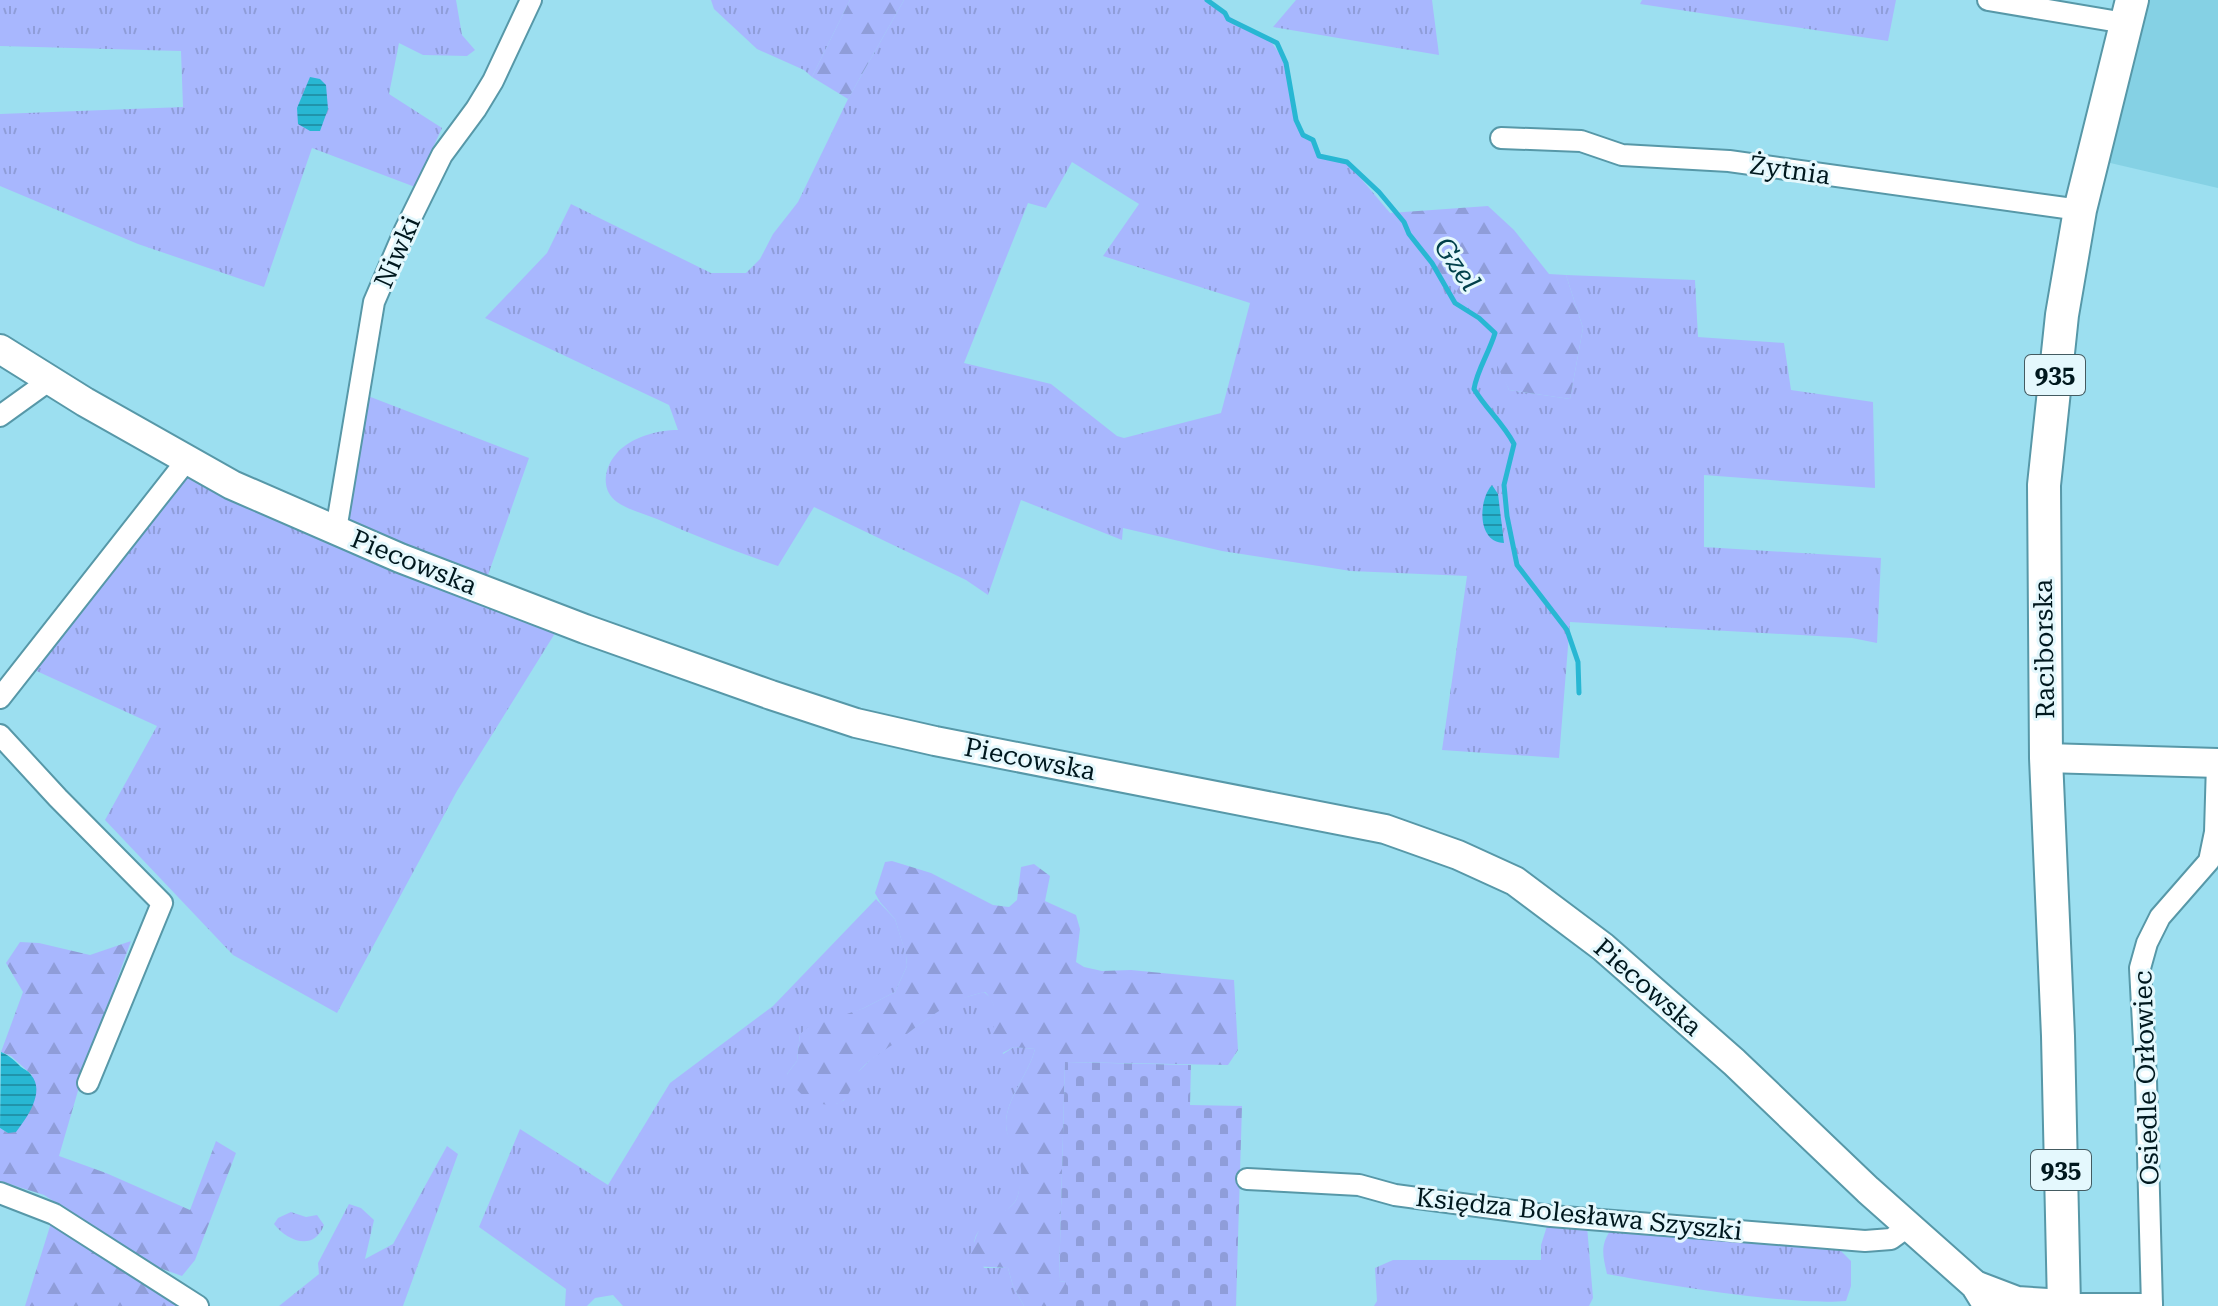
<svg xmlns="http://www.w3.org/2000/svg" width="2218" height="1306" viewBox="0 0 2218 1306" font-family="'Roboto Serif',serif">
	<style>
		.built { fill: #85d1e4 }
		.grass { fill: url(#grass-tufts); fill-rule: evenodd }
		.forest { fill: url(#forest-firs) }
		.cemetery { fill: url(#cemetery-stones) }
		.water { fill: url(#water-rules) }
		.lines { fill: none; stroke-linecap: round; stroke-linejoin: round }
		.stream { stroke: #28b7d3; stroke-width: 5 }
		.street-casing { stroke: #5798a8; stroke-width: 24 }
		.secondary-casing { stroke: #5798a8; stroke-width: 32 }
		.primary-casing { stroke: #5798a8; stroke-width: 36 }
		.street { stroke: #fff; stroke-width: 20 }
		.secondary { stroke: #fff; stroke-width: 28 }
		.primary { stroke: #fff; stroke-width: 32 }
		.labels { text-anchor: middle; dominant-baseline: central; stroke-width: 6; stroke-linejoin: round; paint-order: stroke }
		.shield { fill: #e4f8fd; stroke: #445b61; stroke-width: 2 }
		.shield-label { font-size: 24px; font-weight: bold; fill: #00181e }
		.street-label { font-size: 26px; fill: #00181e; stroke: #e4f8fd }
		.water-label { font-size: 28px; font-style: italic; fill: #01404b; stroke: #e4f8fd }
	</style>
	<defs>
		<pattern id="grass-tufts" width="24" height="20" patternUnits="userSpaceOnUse" patternTransform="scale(2)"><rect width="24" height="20" fill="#a8b7fe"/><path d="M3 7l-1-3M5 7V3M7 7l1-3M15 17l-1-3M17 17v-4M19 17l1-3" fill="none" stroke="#8f9dd9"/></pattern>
		<pattern id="forest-firs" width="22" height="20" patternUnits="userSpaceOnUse" patternTransform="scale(2)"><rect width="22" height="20" fill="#a8b7fe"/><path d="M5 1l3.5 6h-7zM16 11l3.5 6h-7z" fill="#8f9dd9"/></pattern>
		<pattern id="cemetery-stones" width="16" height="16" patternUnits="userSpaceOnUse" patternTransform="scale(2)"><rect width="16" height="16" fill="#a8b7fe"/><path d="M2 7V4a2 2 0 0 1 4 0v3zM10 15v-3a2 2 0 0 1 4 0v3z" fill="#8f9dd9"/></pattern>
		<pattern id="water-rules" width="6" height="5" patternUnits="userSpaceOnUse" patternTransform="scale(2)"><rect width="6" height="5" fill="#28b7d3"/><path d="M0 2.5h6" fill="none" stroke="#2094ab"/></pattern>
	</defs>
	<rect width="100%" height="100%" fill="#9cdff0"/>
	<polygon class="built" points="2149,0 2218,0 2218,188 2106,162"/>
	<g class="grass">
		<polygon points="0,0 456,0 462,35 475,50 467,56 423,55 399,43 389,94 442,128 415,187 312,148 264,287 138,244 0,186 0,114 183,107 181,51 0,46"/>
		<polygon points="711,0 850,0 812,77 804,70 757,49 714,9"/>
		<path d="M 904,0 L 1207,0 L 1251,32 L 1267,36 L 1286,63 L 1296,120 L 1303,135 L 1313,140 L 1319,156 L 1347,162 L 1479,318 L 1509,390 L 1570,399 L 1583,328 L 1566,275 L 1695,280 L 1698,337 L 1784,343 L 1791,390 L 1873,402 L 1875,488 L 1704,475 L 1704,547 L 1881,558 L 1877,643 L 1852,638 L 1570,622 L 1559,758 L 1442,750 L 1467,576 L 1351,571 L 1222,551 L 1123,528 L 1122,540 L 1021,500 L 988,595 L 966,580 L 814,507 L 778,566 C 737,552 697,537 657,519 C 645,514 628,510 617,502 C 600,490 604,467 617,453 C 631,437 658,430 678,430 L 669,405 L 485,318 L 547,253 L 571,204 L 711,273 L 746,273 L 760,259 L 773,234 L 798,202 L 848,99 ZM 1072,162 L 1139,204 L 1103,256 L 1250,303 L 1221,413 L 1124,438 L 1117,436 L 1051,384 L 964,363 L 1028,203 L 1046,208 Z"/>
		<polygon points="1296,0 1432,0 1439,55 1273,27"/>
		<polygon points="1642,0 1896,0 1888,41 1640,4"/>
		<polygon points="368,396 529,458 488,575 557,630 457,791 337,1013 233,955 105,820 157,726 30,668 187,460 338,516"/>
		<path d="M 876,899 L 895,919 L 906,954 L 907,966 L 895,992 L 864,1008 L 800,1034 L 797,1061 L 787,1074 L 836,1104 L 844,1100 L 857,1073 L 871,1059 L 952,1001 L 984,992 L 991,998 L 995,1008 L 995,1021 L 1003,1054 L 1014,1047 L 1035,1049 C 1029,1074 1006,1098 1006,1124 C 1006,1137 1013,1142 1018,1152 C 1024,1166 1022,1180 1018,1195 C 1012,1217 975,1219 974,1245 C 974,1252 981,1261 984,1268 L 1008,1268 L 1013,1286 L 1024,1306 L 623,1306 L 613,1295 L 595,1298 L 587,1306 L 565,1306 L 566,1289 L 479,1227 L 520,1129 L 608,1185 L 670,1083 L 773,1006 Z"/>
		<polygon points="447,1146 458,1154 403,1306 279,1306 319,1274 318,1263 349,1204 361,1208 374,1220 365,1259 393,1244"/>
		<path d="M 291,1212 L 306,1217 L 317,1215 L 324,1225 C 314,1252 287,1241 274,1224 L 278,1218 Z"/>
		<polygon points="1547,1226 1587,1226 1593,1298 1589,1306 1374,1306 1377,1301 1375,1268 1393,1260 1541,1260 1541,1245"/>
		<path d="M 1610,1231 L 1740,1239 L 1840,1250 L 1851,1261 L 1851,1286 L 1846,1301 C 1792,1306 1666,1285 1607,1274 C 1603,1256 1600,1246 1610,1231 Z"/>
	</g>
	<g class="forest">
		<polygon points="850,0 904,0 848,99 812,77"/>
		<polygon points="1488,206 1514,230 1549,274 1566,275 1583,328 1570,399 1509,390 1468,305 1390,213"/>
		<path d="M 892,861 L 931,873 L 993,905 L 1009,907 L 1017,900 L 1021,867 L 1034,864 L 1050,876 L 1045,901 L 1076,915 L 1080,929 L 1076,962 L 1084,967 L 1102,971 L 1131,970 L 1234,980 L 1238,1050 L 1228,1065 L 1065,1062 L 1059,1281 L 1066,1282 L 1066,1306 L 1024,1306 L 1013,1286 L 1008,1268 L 972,1266 L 968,1260 C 973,1249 975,1235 982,1225 C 992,1214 1009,1213 1016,1200 C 1019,1195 1019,1187 1020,1182 C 1026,1154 1006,1147 1006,1124 C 1006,1098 1029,1074 1035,1049 L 1014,1047 L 995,1057 C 983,1034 1007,1014 985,992 C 950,999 927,1019 899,1040 C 886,1050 871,1057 860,1070 C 852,1080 851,1101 836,1104 C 814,1108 794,1092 787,1074 L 797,1061 L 800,1034 L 807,1028 L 864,1008 L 895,992 L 907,966 L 906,955 L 895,919 L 880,902 L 875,893 L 885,862 Z"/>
		<polygon points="131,941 82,1077 59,1156 106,1173 190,1210 216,1141 236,1153 195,1260 182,1276 154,1266 44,1195 0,1181 0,1128 8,1133 32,1075 11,1056 1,1052 23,992 6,963 20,942 39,943 90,955"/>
		<polygon points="51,1223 184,1306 25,1306"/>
	</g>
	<polygon class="cemetery" points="1065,1062 1191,1065 1190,1105 1242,1106 1236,1306 1066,1306 1066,1282 1059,1281"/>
	<g class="water">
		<polygon points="310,77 320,79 326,85 328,109 320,131 310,131 298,124 297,108"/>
		<path d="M 1492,485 L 1498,494 L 1504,543 C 1477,543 1478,500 1492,485 Z"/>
		<path d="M 1,1052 C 10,1056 14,1060 21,1067 C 25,1070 29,1071 31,1075 C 46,1092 26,1119 16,1132 L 8,1133 L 0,1128 Z"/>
	</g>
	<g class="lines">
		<path class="stream" d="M 1207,0 L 1225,13 L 1228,19 L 1277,43 L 1286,63 L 1296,120 L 1303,135 L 1313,140 L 1319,156 L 1347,162 L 1379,192 L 1404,222 L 1409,234 L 1432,263 L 1455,303 L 1479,318 L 1495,333 C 1489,353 1477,370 1474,389 C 1486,409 1503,423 1514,444 L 1504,485 L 1507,516 L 1517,565 L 1567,630 L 1578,662 L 1579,693"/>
		<g class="street-casing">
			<g id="street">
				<polyline points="1988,0 2125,23"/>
				<polyline points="1501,138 1581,141 1622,155 1729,161 2080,210"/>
				<polyline points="0,416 50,380"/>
				<polyline points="336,530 374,302 405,230 442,155 476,109 493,81 531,0"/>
				<polyline points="0,698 187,460"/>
				<polyline points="0,735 58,798 162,903 88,1083"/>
				<polyline points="1247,1179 1359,1185 1395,1195 1551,1216 1865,1241 1891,1239 1909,1226"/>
				<polyline points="0,1193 54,1214 198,1306"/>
				<polyline points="2064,1304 2152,1304"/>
				<polyline points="2152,1306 2146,1080 2140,968 2147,943 2160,917 2209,861 2215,832 2217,763"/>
			</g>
		</g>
		<g class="secondary-casing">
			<g id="secondary">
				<polyline points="0,349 85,402 232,485 400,558 585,629 771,695 856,723 935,741 1385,829 1458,855 1515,881 1603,947 1734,1062 1868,1190 1975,1285 1988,1306"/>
				<polyline points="2046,758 2218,763"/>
				<polyline points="1975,1285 2017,1301 2064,1304"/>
			</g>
		</g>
		<g class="primary-casing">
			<polyline id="primary" points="2064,1306 2058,1036 2046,758 2044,485 2062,315 2080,210 2132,0"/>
		</g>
		<use href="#street" class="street"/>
		<use href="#secondary" class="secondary"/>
		<use href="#primary" class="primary"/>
	</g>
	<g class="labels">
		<g class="shield">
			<rect x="2025" y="355" width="60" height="40" rx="6"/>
			<rect x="2031" y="1150" width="60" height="40" rx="6"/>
		</g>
		<g class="shield-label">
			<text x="2055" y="375">935</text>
			<text x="2061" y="1170">935</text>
		</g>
		<g class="street-label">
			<text transform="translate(1790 170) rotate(8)">Żytnia</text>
			<text transform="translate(397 252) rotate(-66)">Niwki</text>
			<text transform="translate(414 562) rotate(22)">Piecowska</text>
			<text transform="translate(2044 649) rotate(-91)">Raciborska</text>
			<text transform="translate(1030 759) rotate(11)">Piecowska</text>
			<text transform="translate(1648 987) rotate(41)">Piecowska</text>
			<text transform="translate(2146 1078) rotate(-92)">Osiedle Orłowiec</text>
			<text transform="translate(1579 1214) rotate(6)">Księdza Bolesława Szyszki</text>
		</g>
		<g class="water-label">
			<text transform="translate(1457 264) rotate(55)">Gzel</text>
		</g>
	</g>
</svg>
